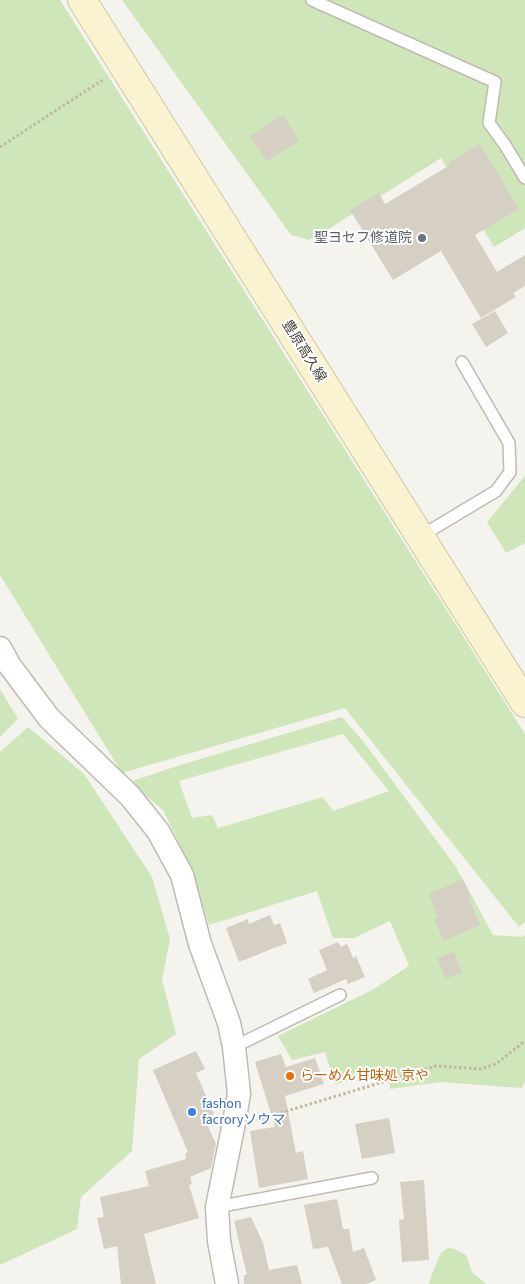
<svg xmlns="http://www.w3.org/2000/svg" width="525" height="1284" viewBox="0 0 525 1284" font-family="'Source Sans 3','Noto Sans JP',sans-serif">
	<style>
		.green { fill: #cfe5ba; fill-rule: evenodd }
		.building { fill: #d6cfc3 }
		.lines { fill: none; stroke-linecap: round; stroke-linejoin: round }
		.service-casing { stroke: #c0bbb0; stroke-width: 14 }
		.minor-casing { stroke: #c0bbb0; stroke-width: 25 }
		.secondary-casing { stroke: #d0c7a1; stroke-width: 30 }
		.path { stroke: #c1b7a2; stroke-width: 3; stroke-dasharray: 2.5 2.5; stroke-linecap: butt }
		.service { stroke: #fff; stroke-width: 11 }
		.minor { stroke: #fff; stroke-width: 22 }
		.secondary { stroke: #faf3d2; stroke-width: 28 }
		.worship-dot { fill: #6b7280; stroke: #fff; stroke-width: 2 }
		.food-dot { fill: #e8710a; stroke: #fff; stroke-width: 2 }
		.shop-dot { fill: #3f7fe0; stroke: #fff; stroke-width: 2 }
		.labels { text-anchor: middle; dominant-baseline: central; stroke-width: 4; stroke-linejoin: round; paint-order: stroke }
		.worship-label { font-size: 14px; fill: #5b616d; stroke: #fff; text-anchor: end }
		.street-label { font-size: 14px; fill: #49443b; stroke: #fff }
		.food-label { font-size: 14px; fill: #c56008; stroke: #fff; text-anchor: start }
		.shop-label { font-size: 14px; fill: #366cbe; stroke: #fff; text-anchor: start }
	</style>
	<rect width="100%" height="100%" fill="#f5f3ed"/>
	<g class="green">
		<polygon points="0,0 60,0 525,734 525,922 519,927 345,708 122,773 0,575"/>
		<polygon points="122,0 525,0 525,228 494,247 441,158 330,228 309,240 291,235"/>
		<polygon points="525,476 525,543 506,553 487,522"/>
		<polygon points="0,689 18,719 0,737"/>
		<path d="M 342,717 L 363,741 L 456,867 L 493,935 L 521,937 L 525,935 L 525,1082 L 521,1088 L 441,1082 L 390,1089 L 389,1071 L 335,1084 L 325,1052 L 292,1060 L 278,1036 L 374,989 L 409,966 L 390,921 L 354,938 L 333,938 L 317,891 L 209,925 L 190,866 L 163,810 L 129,782 L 180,765 ZM 343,734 L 389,791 L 333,811 L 323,797 L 218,828 L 212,815 L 192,818 L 179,781 Z"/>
		<polygon points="28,727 84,774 152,877 170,939 162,980 176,1034 139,1059 132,1151 81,1197 77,1229 0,1265 0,752"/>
		<path d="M 448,1248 L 455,1249 L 466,1255 L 472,1272 L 486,1284 L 429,1284 C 429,1281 439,1256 441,1253 C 443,1251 446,1249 448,1248 Z"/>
	</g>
	<g class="building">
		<polygon points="283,115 299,141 266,161 250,136"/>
		<polygon points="480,144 519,209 475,235 497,272 525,255 525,286 513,293 516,297 481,318 441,251 393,280 350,210 379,193 385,204 450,165 448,163"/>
		<polygon points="495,311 508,333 486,347 472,324"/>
		<polygon points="463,879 471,897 469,898 480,925 444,941 434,919 438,917 429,894"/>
		<polygon points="270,915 274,925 280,923 287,943 239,962 226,928 248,919 249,924"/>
		<polygon points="338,942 341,947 347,944 353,958 356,956 365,977 348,984 346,979 314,993 308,979 327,970 319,950"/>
		<polygon points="454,952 462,972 446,979 437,958"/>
		<polygon points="196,1051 205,1069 196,1073 214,1114 204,1118 216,1144 211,1168 190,1177 192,1184 189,1185 199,1218 144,1234 156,1284 121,1284 117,1246 104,1249 97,1218 104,1217 100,1197 149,1186 145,1171 186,1159 185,1154 188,1152 153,1070"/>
		<polygon points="281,1054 286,1067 315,1058 324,1084 285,1096 296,1153 303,1151 308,1179 259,1188 250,1131 275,1127 255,1062"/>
		<polygon points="389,1118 395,1153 362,1159 355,1124"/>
		<polygon points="424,1180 429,1260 402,1262 399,1220 404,1219 400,1182"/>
		<polygon points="337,1199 343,1229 349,1229 353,1252 364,1248 376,1280 366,1284 342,1284 328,1247 313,1249 304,1205"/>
		<polygon points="251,1217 263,1243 269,1270 297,1265 302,1284 244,1284 244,1275 247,1275 234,1221"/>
	</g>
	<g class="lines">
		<g class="service-casing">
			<g id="service">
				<polyline points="312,0 495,82 489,123 505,145 525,178"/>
				<polyline points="421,536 496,491 510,472 509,443 462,362"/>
				<polyline points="234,1047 340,995"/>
				<polyline points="217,1207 372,1178"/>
			</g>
		</g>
		<g class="minor-casing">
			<polyline id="minor" points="0,648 10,666 49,718 130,796 158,831 182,875 200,944 229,1023 234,1047 238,1084 239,1094 233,1128 217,1207 219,1241 227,1284"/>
		</g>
		<g class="secondary-casing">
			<polyline id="secondary" points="82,0 525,703"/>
		</g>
		<g class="path">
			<polyline points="0,147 104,79"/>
			<polyline points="257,1120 436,1066 481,1069 496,1064 525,1041"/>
		</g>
		<use href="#service" class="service"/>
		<use href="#minor" class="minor"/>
		<use href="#secondary" class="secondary"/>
	</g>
	<circle class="worship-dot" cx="422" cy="238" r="5"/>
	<circle class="food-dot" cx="290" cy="1076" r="5"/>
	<circle class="shop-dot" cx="192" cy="1112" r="5"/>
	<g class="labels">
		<g class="worship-label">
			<text x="412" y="238">聖ヨセフ修道院</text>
		</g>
		<g class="street-label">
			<text transform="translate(304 351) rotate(58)">豊原高久線</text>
		</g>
		<g class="food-label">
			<text x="300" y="1076">らーめん甘味処 京や</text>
		</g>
		<g class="shop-label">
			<text x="202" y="1104">fashon<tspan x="202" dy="16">facroryソウマ</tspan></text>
		</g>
	</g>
</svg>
